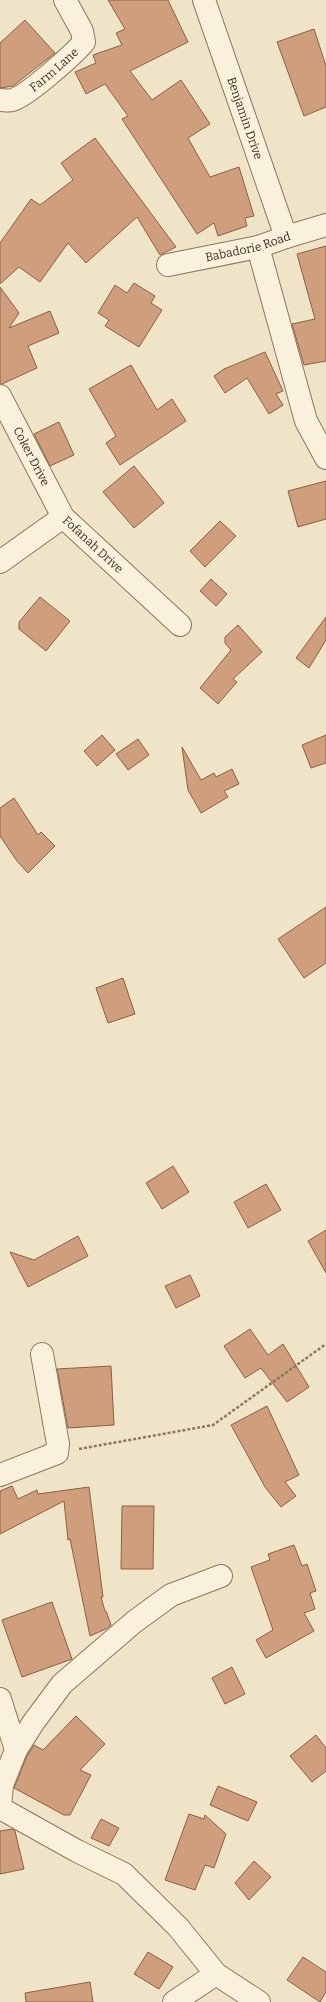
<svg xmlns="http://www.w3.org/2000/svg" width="326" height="2002" viewBox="0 0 326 2002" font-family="Bitter,serif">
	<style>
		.building { fill: #cf9f7d; stroke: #8d5f41 }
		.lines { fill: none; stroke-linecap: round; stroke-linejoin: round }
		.minor-casing { stroke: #8d765c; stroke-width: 24 }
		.path { stroke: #8d765c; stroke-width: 2.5; stroke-dasharray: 3 2; stroke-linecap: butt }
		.minor { stroke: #faf1dc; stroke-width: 22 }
		.labels { text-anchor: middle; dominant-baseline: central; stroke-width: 3; stroke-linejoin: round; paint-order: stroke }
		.street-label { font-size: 12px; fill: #3d2e20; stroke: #f7eed8 }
	</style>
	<rect width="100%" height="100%" fill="#f0e4c8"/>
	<g class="building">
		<polygon points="108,0 168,0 188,42 130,71 152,100 181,80 210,124 188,138 210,177 239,167 254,216 245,218 247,226 218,236 214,223 197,234 122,119 128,116 105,84 86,94 75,72 96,63 93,55 122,45 116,33 125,29"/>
		<polygon points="25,20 55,53 13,86 0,88 0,43"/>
		<polygon points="314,29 326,66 326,107 304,116 277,42"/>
		<polygon points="95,138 176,247 160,255 137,217 86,263 68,243 40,282 19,267 0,284 0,243 31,199 40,205 73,180 61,163"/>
		<polygon points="326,246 326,361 304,365 292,324 315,319 297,254"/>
		<polygon points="134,283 155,296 151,303 162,310 139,347 105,326 109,320 98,313 115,285 127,293"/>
		<polygon points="0,287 19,313 9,328 50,311 59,333 28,346 37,368 2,384 0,384"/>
		<polygon points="265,352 283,391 276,394 283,405 269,414 247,378 225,393 214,376 224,369"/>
		<polygon points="131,365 157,410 172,399 186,421 120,465 106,443 116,436 89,389"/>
		<polygon points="59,422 74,455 50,466 34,434"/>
		<polygon points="134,466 164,503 134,528 103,492"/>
		<polygon points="326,481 326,519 298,527 288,491"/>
		<polygon points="220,521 236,536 205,567 190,551"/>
		<polygon points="211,579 227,594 216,606 200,591"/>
		<polygon points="40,597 70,621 46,651 19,629 19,622"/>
		<polygon points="326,617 326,640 309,668 296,658"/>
		<polygon points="238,625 262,652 233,679 237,682 218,704 200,688 231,650 225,643 225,637"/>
		<polygon points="102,735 115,750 97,766 84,751"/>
		<polygon points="326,735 326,763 311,768 302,745"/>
		<polygon points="138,739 149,755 128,770 116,754"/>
		<polygon points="182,747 201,780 214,773 216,777 232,769 239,784 224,791 228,797 201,813 188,790"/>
		<polygon points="14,798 38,835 41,832 55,846 28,873 17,861 0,836 0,808"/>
		<polygon points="326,907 326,963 304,978 278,939"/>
		<polygon points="123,978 135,1014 108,1023 96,988"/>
		<polygon points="173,1166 189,1192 162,1209 146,1183"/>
		<polygon points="266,1184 281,1210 248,1228 234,1202"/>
		<polygon points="326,1230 326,1273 308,1241"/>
		<polygon points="78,1236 88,1256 28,1287 10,1252 34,1260"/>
		<polygon points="190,1275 200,1296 176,1308 165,1286"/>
		<polygon points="250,1329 268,1355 283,1344 309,1387 287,1402 261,1368 245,1378 224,1346"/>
		<polygon points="111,1366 114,1425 68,1428 57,1369"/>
		<polygon points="267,1406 299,1475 285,1482 296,1496 281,1507 265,1487 231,1425"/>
		<polygon points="12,1486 18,1499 37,1490 38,1494 89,1487 103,1597 101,1597 105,1611 106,1611 111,1625 106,1629 90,1636 70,1539 68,1540 64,1501 0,1534 0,1491"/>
		<polygon points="122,1506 154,1506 153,1569 121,1569"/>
		<polygon points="294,1545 302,1566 307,1564 316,1591 310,1593 315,1609 304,1613 314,1631 266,1658 256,1640 273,1630 251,1567 270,1560 268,1554"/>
		<polygon points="52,1602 72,1659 22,1677 2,1620"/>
		<polygon points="232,1667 245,1694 225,1704 212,1678"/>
		<polygon points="76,1716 105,1744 80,1770 91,1775 70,1815 64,1815 14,1788 27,1756 34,1745 43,1750"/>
		<polygon points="316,1735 326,1748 326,1771 312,1782 290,1756"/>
		<polygon points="218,1786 257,1802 248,1821 210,1805"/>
		<polygon points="189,1814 204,1819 205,1815 226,1834 214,1868 205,1865 195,1890 165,1880"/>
		<polygon points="101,1819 119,1828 109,1846 91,1838"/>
		<polygon points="12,1829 15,1831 24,1869 0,1874 0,1831"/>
		<polygon points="254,1861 271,1877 249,1900 235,1883"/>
		<polygon points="148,1952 173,1967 159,1989 134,1974"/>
		<polygon points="303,1957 326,1972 326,1992 320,2002 287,1980"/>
		<polygon points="90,1982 93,2002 26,2002 25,1993"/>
	</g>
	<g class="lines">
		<g class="minor-casing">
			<g id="minor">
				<path id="s1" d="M 204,0 L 286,237"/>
				<path id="s2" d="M 0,100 C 4,100 9,101 12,100 C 26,97 74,54 84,42 L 82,31 L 65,0"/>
				<polyline points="258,247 306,421 326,458"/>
				<path id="s3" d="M 168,265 L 258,247 L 286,237 L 326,225"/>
				<path id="s4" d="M 0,396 L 63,517 L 180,625"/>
				<polyline points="0,562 63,517"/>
				<polyline points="0,1475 57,1453 58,1444 42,1354"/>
				<polyline points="221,1576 171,1595 134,1622 62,1684 33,1723 16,1750 2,1785 0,1808 77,1851 124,1874 178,1927 216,1974 259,2002"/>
				<polyline points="0,1699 16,1750"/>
				<polyline points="174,2002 216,1974"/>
			</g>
		</g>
		<polyline class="path" points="79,1449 213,1425 326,1344"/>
		<use href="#minor" class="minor"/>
	</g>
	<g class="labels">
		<g class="street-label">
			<text stroke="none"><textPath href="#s2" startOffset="64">Farm Lane</textPath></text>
			<text stroke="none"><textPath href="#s1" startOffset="125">Benjamin Drive</textPath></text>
			<text stroke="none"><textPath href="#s3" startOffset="82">Babadorie Road</textPath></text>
			<text stroke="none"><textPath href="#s4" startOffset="68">Coker Drive</textPath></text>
			<text stroke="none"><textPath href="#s4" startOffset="177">Fofanah Drive</textPath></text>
		</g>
	</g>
</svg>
